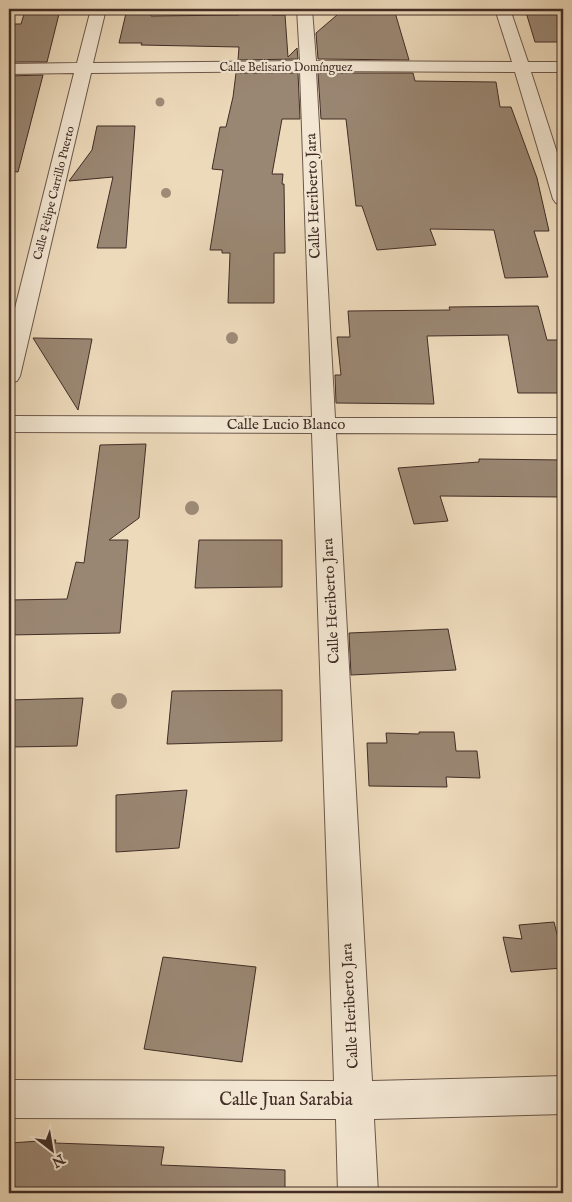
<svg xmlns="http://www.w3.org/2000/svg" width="572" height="1202" viewBox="0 0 572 1202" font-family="'IM FELL English',serif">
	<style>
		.building { fill: #9a8773; stroke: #412d26 }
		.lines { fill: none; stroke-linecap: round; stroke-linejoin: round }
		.minor-casing { stroke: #6c584b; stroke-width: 2 }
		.minor { fill: #f3e7d3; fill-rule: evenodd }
		.tree { fill: #9e8b77 }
		.labels { text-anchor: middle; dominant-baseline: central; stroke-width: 4.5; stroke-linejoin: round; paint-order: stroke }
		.far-street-label { font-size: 12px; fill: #412d26; stroke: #f3e7d3 }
		.street-label { font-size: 15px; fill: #412d26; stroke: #f3e7d3 }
		.near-street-label { font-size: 18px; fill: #412d26; stroke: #f3e7d3 }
	</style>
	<rect width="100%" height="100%" fill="#eddabb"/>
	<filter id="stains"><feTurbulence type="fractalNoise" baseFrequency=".004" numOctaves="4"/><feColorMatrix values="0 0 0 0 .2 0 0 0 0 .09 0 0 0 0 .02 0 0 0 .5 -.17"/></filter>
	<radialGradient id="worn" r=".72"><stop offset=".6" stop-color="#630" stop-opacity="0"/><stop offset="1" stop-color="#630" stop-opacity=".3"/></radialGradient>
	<g class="building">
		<polygon points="127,9 150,9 151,16 239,15 238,9 271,9 272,15 285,15 288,57 297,48 298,59 238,60 239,47 141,45 142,43 119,43"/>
		<polygon points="344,9 394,9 409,60 318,59 316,33"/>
		<polygon points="525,9 563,9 563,42 535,42"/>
		<polygon points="60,10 47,62 9,62 9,24 21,24 25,11"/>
		<polygon points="236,73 298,73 300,119 282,119 272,174 283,174 282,184 284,184 285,253 274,253 274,303 228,303 230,253 222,253 222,250 210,250 223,170 212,169 220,127 226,127 233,97"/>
		<polygon points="318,73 413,73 415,81 496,82 500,107 511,107 537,178 549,231 534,231 548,277 505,278 494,230 430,229 436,245 377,250 362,206 356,206 346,119 321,119"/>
		<polygon points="43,75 18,172 9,171 9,76"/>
		<polygon points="97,126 135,126 126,248 97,248 113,177 69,181 92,150"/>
		<polygon points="538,306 547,340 563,340 563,393 518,393 508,335 427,336 434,404 336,403 335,375 341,375 337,337 350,337 348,311 450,310 449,307"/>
		<polygon points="33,338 92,339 78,410"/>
		<polygon points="146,444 139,518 109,540 128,540 120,633 9,635 9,600 67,599 76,562 84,563 100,445"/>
		<polygon points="479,459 563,460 563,497 440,496 448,521 414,524 398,468 479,462"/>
		<polygon points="199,540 282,540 282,587 195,588"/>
		<polygon points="448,629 456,670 351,675 349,633"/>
		<polygon points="282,690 282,741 167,744 172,691"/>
		<polygon points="83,698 77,746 9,747 9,700"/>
		<polygon points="419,732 454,732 456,751 477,751 480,778 446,777 447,787 369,786 367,743 387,743 386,733 419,734"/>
		<polygon points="187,790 179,848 116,852 116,795"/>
		<polygon points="554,922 563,958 563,968 511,972 503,937 522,939 519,925"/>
		<polygon points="163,957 256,967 242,1062 144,1049"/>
		<polygon points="56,1140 55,1143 164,1147 161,1165 285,1170 285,1193 9,1193 9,1143"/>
	</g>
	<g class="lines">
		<g class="minor-casing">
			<polygon id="minor" points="91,9 106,9 93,63 300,61 297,9 312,9 316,61 512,62 495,9 510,9 528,62 563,62 563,72 531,72 563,171 563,205 556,203 553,199 515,72 316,71 335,418 563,418 563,434 336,433 372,1081 563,1076 563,1114 374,1119 378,1193 338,1193 336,1119 9,1118 9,1080 334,1081 312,433 9,432 9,416 312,417 300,71 91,73 20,376 17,381 9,383 9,332 74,73 9,74 9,64 77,63"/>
		</g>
		<use href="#minor" class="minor"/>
	</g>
	<g class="tree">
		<circle cx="160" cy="102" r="4.5"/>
		<circle cx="166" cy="193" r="5"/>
		<circle cx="232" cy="338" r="6"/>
		<circle cx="192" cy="508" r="7"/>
		<circle cx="119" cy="701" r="8"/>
	</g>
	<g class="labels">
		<g class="far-street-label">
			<text x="286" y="67">Calle Belisario Domínguez</text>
			<text transform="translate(54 193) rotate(-76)">Calle Felipe Carrillo Puerto</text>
		</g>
		<g class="street-label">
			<text transform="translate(313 196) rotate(-92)">Calle Heriberto Jara</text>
			<text x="286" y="424">Calle Lucio Blanco</text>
			<text transform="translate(331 601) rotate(-93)">Calle Heriberto Jara</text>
			<text transform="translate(350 1006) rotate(-93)">Calle Heriberto Jara</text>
		</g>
		<g class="near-street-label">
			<text x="286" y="1100">Calle Juan Sarabia</text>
		</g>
	</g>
	<rect width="572" height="1202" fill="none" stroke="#eddabb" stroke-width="30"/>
	<rect x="10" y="10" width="552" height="1182" fill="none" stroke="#412d26" stroke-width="2.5"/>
	<rect x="15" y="15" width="542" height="1172" fill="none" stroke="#412d26"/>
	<g transform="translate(52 1150) rotate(149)" stroke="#f3e7d3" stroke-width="4" paint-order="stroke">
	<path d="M0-4L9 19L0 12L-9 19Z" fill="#412d26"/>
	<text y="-8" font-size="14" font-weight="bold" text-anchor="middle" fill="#412d26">N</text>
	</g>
	<rect width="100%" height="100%" filter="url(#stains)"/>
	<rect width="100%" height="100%" fill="url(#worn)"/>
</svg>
